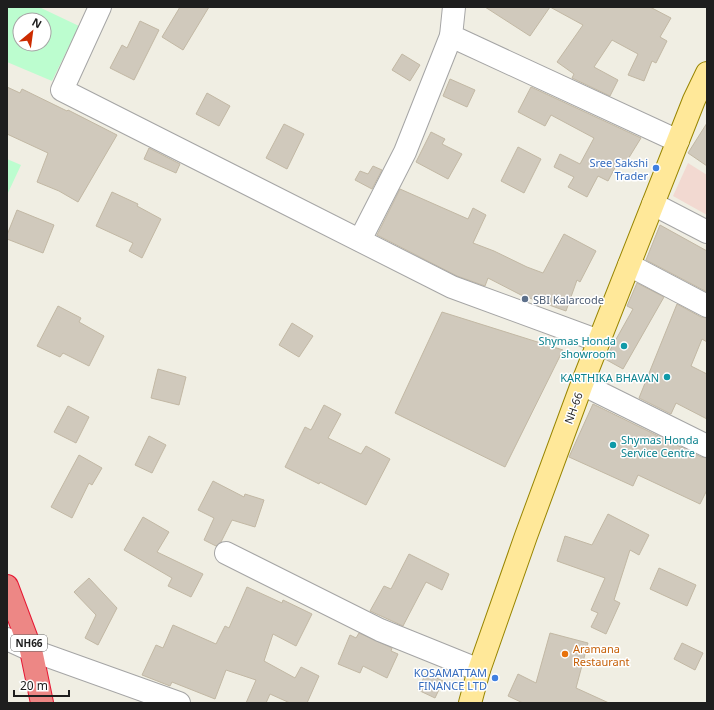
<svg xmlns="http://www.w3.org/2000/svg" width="714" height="710" viewBox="0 0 714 710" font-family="'Noto Sans',sans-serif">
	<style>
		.commercial { fill: #f2d9d1 }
		.park { fill: #bcfdcf; fill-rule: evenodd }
		.building { fill: #d0c9bc; stroke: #c2b8a4 }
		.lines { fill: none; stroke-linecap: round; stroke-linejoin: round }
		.minor-casing { stroke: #a5a5a5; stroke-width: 24 }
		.major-casing { stroke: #988500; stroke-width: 24 }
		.highway-casing { stroke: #e61733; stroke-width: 24 }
		.minor { stroke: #fff; stroke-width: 22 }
		.major { stroke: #ffe899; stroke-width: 22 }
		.highway { stroke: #ed8785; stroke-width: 22 }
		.shop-dot { fill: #3f7fe0; stroke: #fff; stroke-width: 1.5 }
		.service-dot { fill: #5c6f8a; stroke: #fff; stroke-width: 1.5 }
		.culture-dot { fill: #0f9aa8; stroke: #fff; stroke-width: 1.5 }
		.food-dot { fill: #e8710a; stroke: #fff; stroke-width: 1.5 }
		.labels { text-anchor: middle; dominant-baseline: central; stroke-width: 3; stroke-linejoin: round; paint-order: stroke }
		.shield { fill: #fff; stroke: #626262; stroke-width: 1 }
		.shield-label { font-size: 10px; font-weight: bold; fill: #1e1e1e }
		.shop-label { font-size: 11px; fill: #366cbe; stroke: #fff; text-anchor: end }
		.service-label { font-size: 11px; fill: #4e5e75; stroke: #fff; text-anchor: start }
		.culture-label { font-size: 11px; fill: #0d838f; stroke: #fff; text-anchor: end }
		.street-label { font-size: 11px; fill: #1e1e1e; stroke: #fff }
		.food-label { font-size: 11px; fill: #c56008; stroke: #fff; text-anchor: start }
	</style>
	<rect width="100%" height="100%" fill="#f0eee3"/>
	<polygon class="commercial" points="688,163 707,175 707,215 673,196"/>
	<g class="park">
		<path d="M 7,7 L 39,7 L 79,26 L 52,81 L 7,62 ZM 20,20 L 44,20 L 44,44 L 20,44 Z"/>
		<polygon points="7,159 21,165 7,195"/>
	</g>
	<g class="building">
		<polygon points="180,7 209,7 183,50 162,37"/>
		<polygon points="485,7 650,7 671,18 660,37 667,41 656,63 652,61 644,81 628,75 638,54 612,40 594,67 618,80 610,96 572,78 574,74 557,62 583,25 550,7 530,36"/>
		<polygon points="140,21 159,30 134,80 110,68 122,45 127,48"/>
		<polygon points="402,54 420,65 410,81 392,70"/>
		<polygon points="450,79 475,90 467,107 443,96"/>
		<polygon points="7,87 20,93 22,89 67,111 68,110 117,135 78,202 59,191 37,182 48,153 7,134"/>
		<polygon points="531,87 641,138 625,164 619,160 608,181 598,176 587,197 568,187 574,177 554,167 560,154 580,164 594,138 551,115 545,126 518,112"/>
		<polygon points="207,93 230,106 219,126 196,114"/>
		<polygon points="707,123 707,166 688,153"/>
		<polygon points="284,124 304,134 287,169 266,158"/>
		<polygon points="431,132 445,139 442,144 462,154 448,179 416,162"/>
		<polygon points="518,147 541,159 524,193 501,181"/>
		<polygon points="149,148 180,164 176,173 144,159"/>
		<polygon points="373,166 382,170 372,189 355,180 360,171 368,174"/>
		<polygon points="400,189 468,219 473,208 486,215 473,243 494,251 527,267 543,273 564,234 596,251 580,282 577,280 566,311 521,295 488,278 485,286 457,276 377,235"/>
		<polygon points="112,192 138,204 137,206 161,219 142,258 129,251 133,243 96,226"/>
		<polygon points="17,210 54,225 43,253 7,239 7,235"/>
		<polygon points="660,225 707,251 707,292 646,260"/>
		<polygon points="637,283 664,297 623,369 605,359 633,309 627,306"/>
		<polygon points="677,304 701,317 707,318 707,342 702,339 691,366 707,374 707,419 676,403 671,414 639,398"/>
		<polygon points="58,306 81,318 79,322 104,336 89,366 63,353 60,357 37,346"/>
		<polygon points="442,312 563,350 505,467 395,413"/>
		<polygon points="292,323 313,336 299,357 279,345"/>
		<polygon points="158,369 186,377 179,405 151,398"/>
		<polygon points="593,404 701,457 707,458 707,490 700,504 638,475 633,486 569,457"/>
		<polygon points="324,405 341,414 328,438 361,454 366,446 390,459 366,505 320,482 319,484 285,467 305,427 311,430"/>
		<polygon points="68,406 89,417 76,443 54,432"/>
		<polygon points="149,436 166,445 152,473 135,465"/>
		<polygon points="79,455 102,468 92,485 89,483 72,518 51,507"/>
		<polygon points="213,481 244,497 245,494 264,500 255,527 232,520 221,542 216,546 204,540 214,518 198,510"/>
		<polygon points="608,514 649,535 639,555 630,550 614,600 620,603 606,634 591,627 598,613 591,610 605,578 557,561 565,536 592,545"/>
		<polygon points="143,517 169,532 157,552 203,574 191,597 168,586 172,578 124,550"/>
		<polygon points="409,554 449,574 442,590 426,582 403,626 370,611 384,586 391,589"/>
		<polygon points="659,568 696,585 687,606 650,589"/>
		<polygon points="89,578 117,608 98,645 85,638 96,615 74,592"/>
		<polygon points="247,587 282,603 283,600 312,614 296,646 273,634 264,661 295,678 301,667 319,676 307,703 290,703 270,694 266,703 246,703 256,680 226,670 215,699 172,682 170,686 142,675 156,645 163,648 173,625 216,644 225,626 229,628"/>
		<polygon points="359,633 392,648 391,651 398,654 387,678 363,666 360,673 338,664 350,635 356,638"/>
		<polygon points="550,633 588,643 576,688 609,703 523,703 508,696 518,674 536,683"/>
		<polygon points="682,643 703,653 695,670 674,659"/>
		<polygon points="426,673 443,681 435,698 418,690"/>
	</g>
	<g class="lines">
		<g class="minor-casing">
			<g id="minor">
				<polyline points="100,7 62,90 452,287 599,341"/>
				<polyline points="454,7 451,36 678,141"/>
				<polyline points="653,204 707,232"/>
				<polyline points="360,240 405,152 451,36"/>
				<polyline points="629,265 707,306"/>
				<polyline points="582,384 707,446"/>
				<polyline points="226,553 380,630 479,670"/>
				<polyline points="7,639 31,650 179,703"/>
			</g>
		</g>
		<g class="major-casing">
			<polyline id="major" points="470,703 479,670 526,536 582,384 694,100 707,73"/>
		</g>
		<g class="highway-casing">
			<polyline id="highway" points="7,586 31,650 42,703"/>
		</g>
		<use href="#minor" class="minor"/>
		<use href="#major" class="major"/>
		<use href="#highway" class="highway"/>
	</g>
	<g class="shop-dot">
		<circle cx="656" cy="168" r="4"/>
		<circle cx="495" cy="678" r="4"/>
	</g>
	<circle class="service-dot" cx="525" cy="299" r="4"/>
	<g class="culture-dot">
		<circle cx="624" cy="346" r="4"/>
		<circle cx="667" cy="377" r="4"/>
		<circle cx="613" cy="445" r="4"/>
	</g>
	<circle class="food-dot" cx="565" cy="654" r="4"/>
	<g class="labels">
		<rect class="shield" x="11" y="635" width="36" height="16" rx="3"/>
		<g class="shield-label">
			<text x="29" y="643">NH66</text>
		</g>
		<g class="shop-label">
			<text x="648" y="162">Sree Sakshi<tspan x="648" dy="13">Trader</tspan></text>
			<text x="487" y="672">KOSAMATTAM<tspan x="487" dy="13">FINANCE LTD</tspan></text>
		</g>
		<g class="service-label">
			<text x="533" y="299">SBI Kalarcode</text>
		</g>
		<g class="culture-label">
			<text x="616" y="340">Shymas Honda<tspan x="616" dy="13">showroom</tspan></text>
			<text x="659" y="377">KARTHIKA BHAVAN</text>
			<text x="621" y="439" text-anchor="start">Shymas Honda<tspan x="621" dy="13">Service Centre</tspan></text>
		</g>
		<g class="street-label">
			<text transform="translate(573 408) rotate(-70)">NH-66</text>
		</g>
		<g class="food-label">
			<text x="573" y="648">Aramana<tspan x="573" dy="13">Restaurant</tspan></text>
		</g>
	</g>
	<rect width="714" height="710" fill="none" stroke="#1e1e1e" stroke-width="16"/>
	<g transform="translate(32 32) rotate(29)"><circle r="19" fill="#ffffff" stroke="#a5a5a5"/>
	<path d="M0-3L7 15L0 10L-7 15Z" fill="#cc2b00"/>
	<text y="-6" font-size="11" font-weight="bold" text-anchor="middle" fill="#1e1e1e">N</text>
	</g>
	<path d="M14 690v6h55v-6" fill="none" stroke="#1e1e1e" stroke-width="2"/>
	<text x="20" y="690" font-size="12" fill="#1e1e1e" stroke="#ffffff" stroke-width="3" paint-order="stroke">20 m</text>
</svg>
